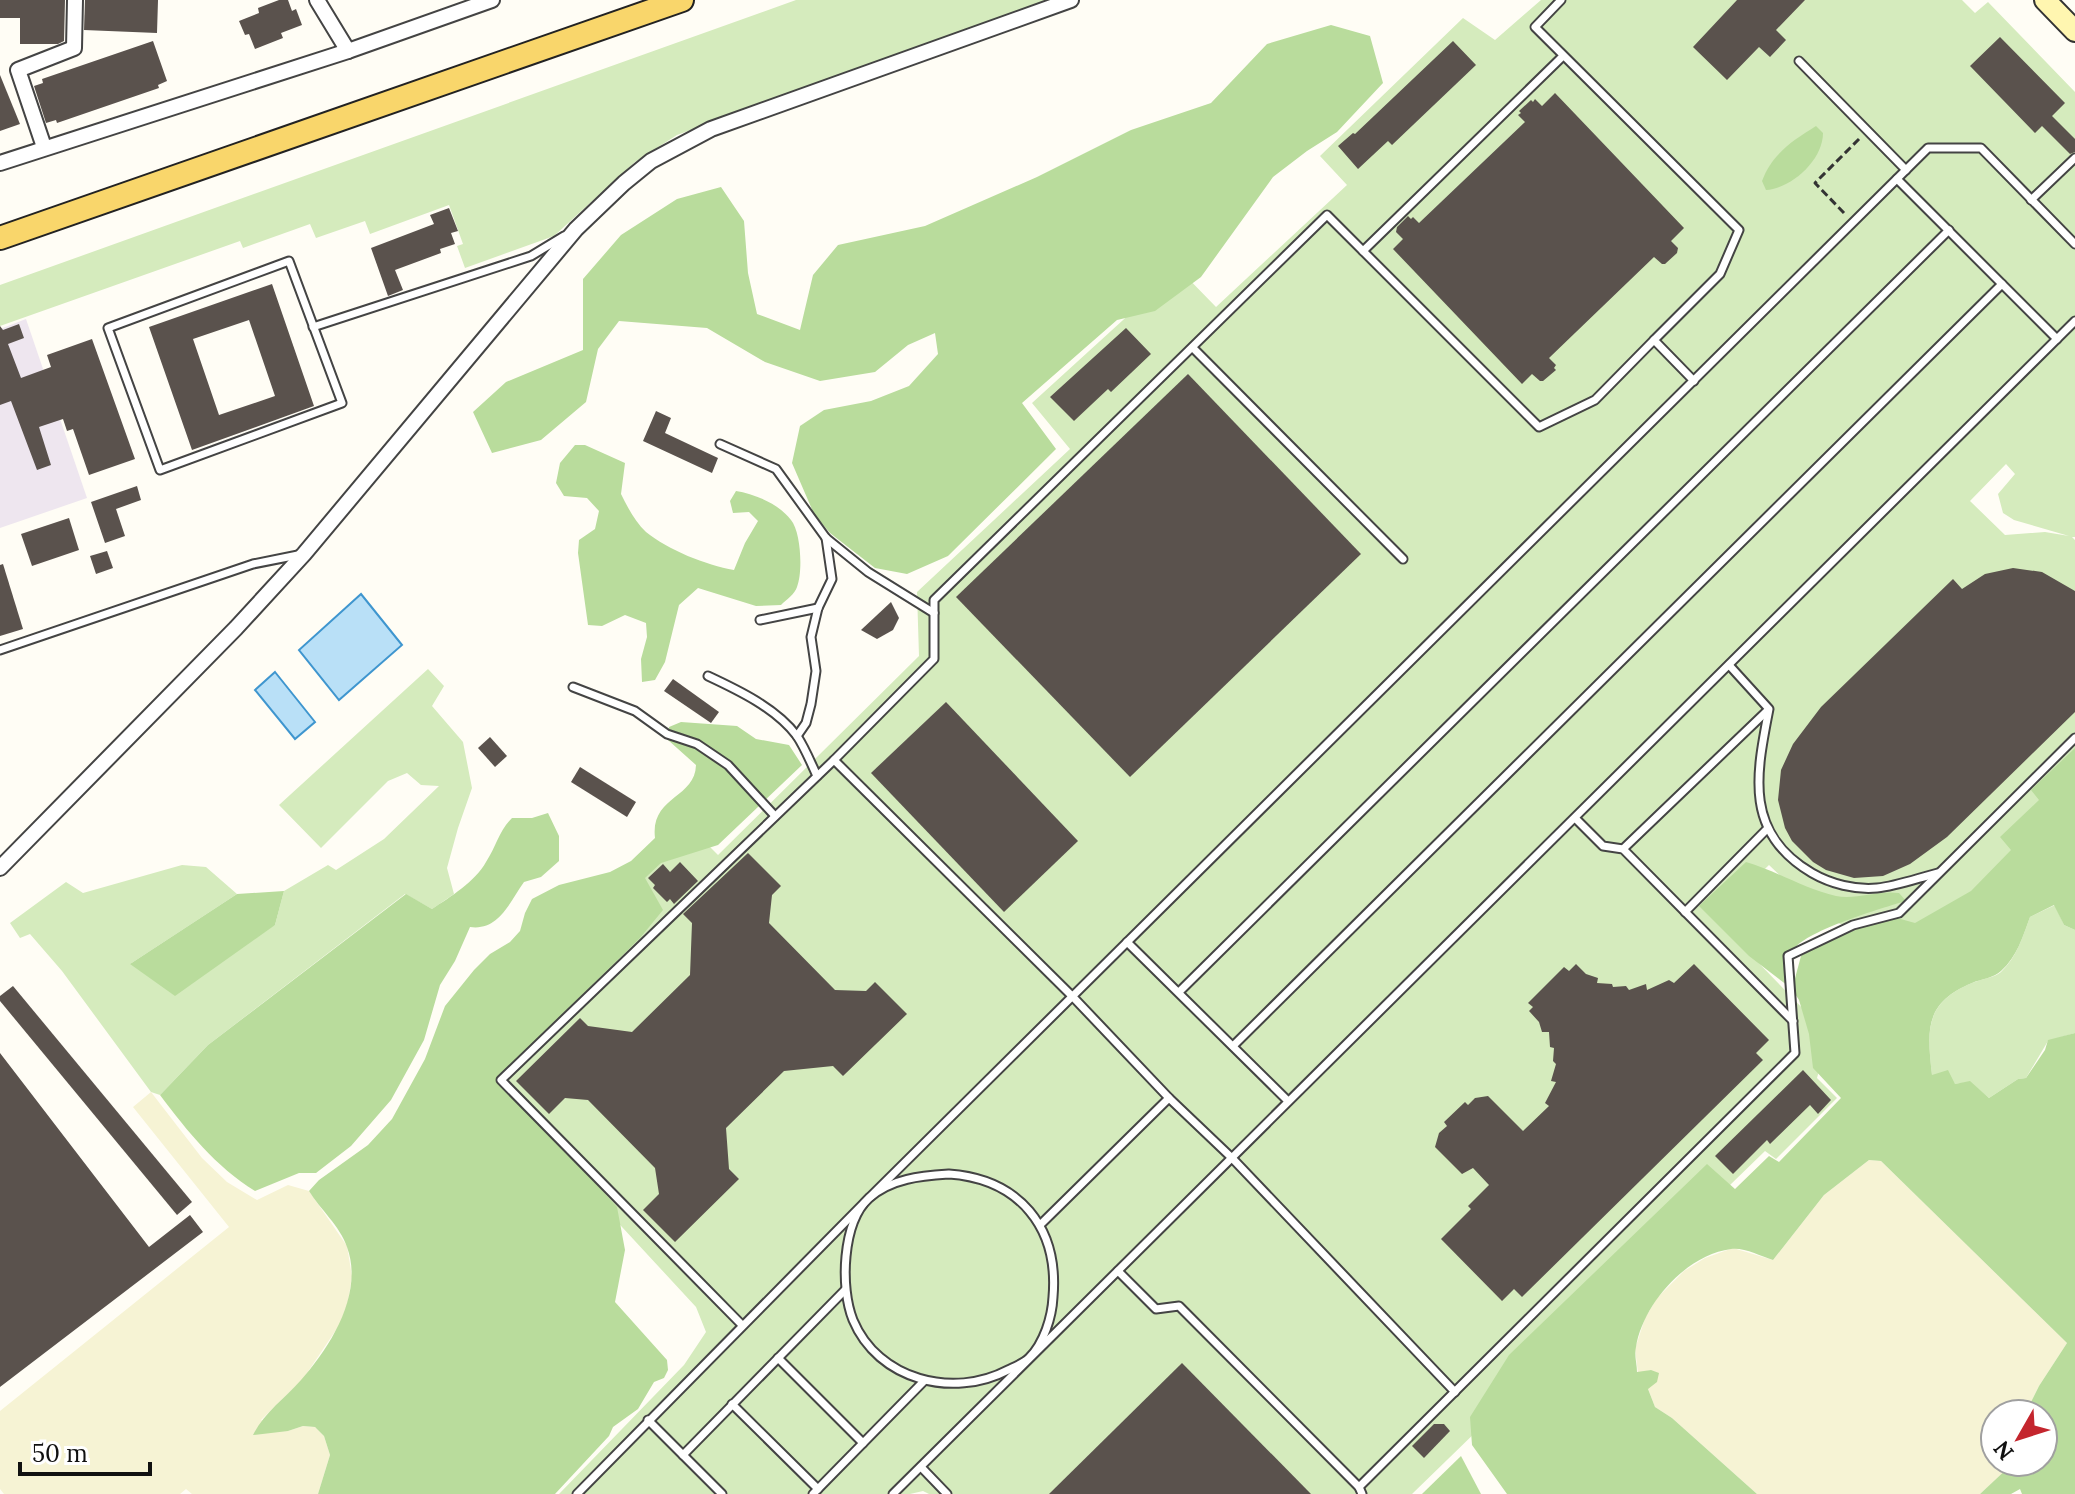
<svg xmlns="http://www.w3.org/2000/svg" width="2075" height="1494" viewBox="0 0 2075 1494" font-family="Lora,serif">
	<style>
		.industrial { fill: #eee6ef }
		.farmland { fill: #f6f3d4 }
		.green { fill: #d5ebbd; fill-rule: evenodd }
		.forest { fill: #b9dc9c }
		.water { fill: #b9e0f7; stroke: #3f96cf; stroke-width: 2 }
		.building { fill: #5a524d; fill-rule: evenodd }
		.lines { fill: none; stroke-linecap: round; stroke-linejoin: round }
		.lane-casing { stroke: #444; stroke-width: 11 }
		.street-casing { stroke: #444; stroke-width: 18 }
		.secondary-casing { stroke: #333; stroke-width: 24 }
		.primary-casing { stroke: #222; stroke-width: 26 }
		.path { stroke: #333; stroke-width: 3; stroke-dasharray: 8 4; stroke-linecap: butt }
		.lane { stroke: #fff; stroke-width: 7 }
		.street { stroke: #fff; stroke-width: 14 }
		.secondary { stroke: #fff6b0; stroke-width: 20 }
		.primary { stroke: #f9d66b; stroke-width: 22 }
	</style>
	<rect width="100%" height="100%" fill="#fffdf5"/>
	<polygon class="industrial" points="26,319 87,498 0,528 0,329"/>
	<g class="farmland">
		<polygon points="151,1092 202,1158 227,1182 257,1200 288,1185 309,1191 347,1246 352,1276 348,1302 340,1324 303,1379 261,1420 288,1431 303,1426 315,1427 324,1436 330,1455 318,1494 192,1494 186,1489 180,1494 4,1494 0,1489 0,1411 229,1227 133,1107"/>
		<polygon points="1869,1160 1881,1161 2067,1343 2039,1386 2025,1414 1995,1414 1995,1462 2010,1462 2011,1466 1980,1494 1757,1494 1672,1418 1655,1407 1648,1389 1651,1370 1638,1373 1635,1349 1645,1318 1657,1298 1684,1271 1705,1258 1733,1248 1773,1260 1824,1195"/>
	</g>
	<g class="green">
		<polygon points="796,0 1049,0 677,135 635,162 554,236 465,268 457,246 463,244 449,205 370,234 365,221 316,238 310,224 243,248 240,241 0,326 0,285"/>
		<path d="M 1541,0 L 1962,0 L 1975,13 L 1988,2 L 2075,92 L 2075,537 L 2072,537 L 2075,540 L 2075,791 L 1949,922 L 1885,944 L 1823,916 L 1769,865 L 1715,918 L 1809,1015 L 1823,1056 L 1817,1078 L 1837,1098 L 1776,1159 L 1765,1151 L 1412,1494 L 929,1494 L 923,1491 L 910,1494 L 559,1494 L 684,1365 L 706,1332 L 696,1307 L 487,1081 L 632,887 L 692,829 L 718,855 L 919,656 L 917,592 L 1070,449 L 1032,403 L 1179,269 L 1216,307 L 1347,185 L 1320,156 L 1463,18 L 1495,40 ZM 2006,464 L 2015,474 L 1998,494 L 2003,513 L 2014,520 L 2069,536 L 2045,532 L 2005,535 L 1970,501 Z"/>
		<polygon points="428,669 444,686 432,706 463,742 472,788 458,828 447,868 454,894 432,909 405,894 208,1045 160,1095 151,1092 62,971 30,934 20,938 10,923 66,882 83,893 182,865 206,867 237,894 130,964 275,925 284,891 328,865 336,870 384,839 439,786 421,785 407,773 388,781 321,848 279,805"/>
		<path d="M 2055,905 L 2064,925 L 2075,930 L 2075,1033 L 2048,1041 L 2026,1078 L 2018,1079 L 1989,1098 L 1970,1082 L 1955,1084 L 1932,1075 C 1927,1031 1924,1003 1972,983 C 1981,979 1994,978 2001,972 C 2017,957 2023,936 2030,917 Z"/>
	</g>
	<g class="forest">
		<polygon points="1331,25 1370,36 1383,83 1337,132 1307,151 1273,177 1201,277 1155,311 1117,320 1022,403 1056,449 948,556 907,574 875,568 830,533 814,514 792,463 800,426 824,410 871,401 909,386 938,354 935,333 908,345 875,372 820,381 765,362 707,328 619,321 598,349 586,402 541,440 492,453 473,412 506,382 583,350 583,279 621,235 677,199 721,187 744,221 748,273 757,314 800,330 813,275 838,245 925,226 1037,177 1131,130 1211,103 1267,44"/>
		<path d="M 1816,126 L 1823,133 C 1823,160 1792,188 1766,190 L 1762,181 C 1772,154 1792,141 1816,126 Z"/>
		<path d="M 575,445 L 585,445 L 625,463 L 621,494 C 627,506 635,522 646,532 C 668,550 706,565 734,570 L 745,543 L 758,521 L 749,512 L 733,513 L 730,501 L 736,491 C 755,494 779,504 791,520 C 801,532 803,572 797,587 C 795,594 786,600 781,605 L 756,606 L 698,588 L 679,605 L 665,662 L 655,680 L 642,682 L 641,659 L 647,637 L 646,623 L 625,615 L 602,626 L 588,625 L 578,553 L 579,540 L 595,529 L 599,511 L 587,498 L 564,496 L 556,483 L 560,463 Z"/>
		<path d="M 681,722 L 737,726 L 756,739 L 789,745 L 802,765 L 718,845 L 661,863 L 645,878 L 663,910 L 640,938 L 498,1077 L 617,1207 L 625,1250 L 615,1302 L 667,1360 L 668,1370 L 664,1378 L 654,1382 L 638,1409 L 613,1427 L 609,1436 L 555,1494 L 318,1494 L 330,1455 L 324,1436 L 315,1427 L 303,1426 L 288,1431 L 253,1435 C 264,1413 284,1399 301,1380 C 331,1346 364,1293 347,1247 C 340,1226 320,1209 309,1191 L 319,1180 L 368,1145 L 392,1119 L 425,1059 L 445,1006 L 474,970 L 490,954 L 510,942 L 520,931 L 525,913 L 532,899 L 559,885 L 610,872 L 631,861 L 655,838 C 650,796 695,799 696,765 L 668,740 L 669,727 Z"/>
		<path d="M 2075,748 L 2075,930 L 2064,925 L 2054,905 L 2030,917 C 2023,936 2017,957 2001,971 C 1994,978 1981,979 1972,983 C 1924,1003 1927,1030 1932,1075 L 1948,1070 L 1955,1084 L 1970,1081 L 1989,1098 L 2018,1079 L 2026,1078 L 2045,1050 L 2048,1040 L 2075,1033 L 2075,1494 L 2022,1494 L 2020,1489 L 2011,1494 L 1980,1494 L 2010,1466 L 2010,1462 L 2043,1462 L 2043,1414 L 2025,1414 L 2039,1386 L 2067,1343 L 1881,1161 L 1869,1160 L 1824,1195 L 1773,1260 C 1761,1256 1743,1247 1731,1249 C 1686,1255 1643,1304 1636,1347 C 1634,1355 1637,1364 1637,1372 L 1651,1370 L 1659,1373 L 1657,1382 L 1648,1389 L 1655,1407 L 1672,1418 L 1757,1494 L 1507,1494 L 1472,1445 L 1470,1417 L 1509,1355 L 1707,1164 L 1735,1189 L 1769,1156 L 1779,1162 L 1841,1098 L 1813,1068 L 1809,1034 L 1799,1000 L 1792,989 L 1749,956 L 1699,906 L 1746,862 C 1777,871 1805,889 1836,896 C 1856,900 1878,890 1899,893 L 1906,901 C 1882,908 1808,930 1794,949 C 1788,957 1788,971 1788,980 L 1794,982 L 1801,956 L 1814,946 L 1868,925 L 1897,918 L 1915,923 L 1971,891 L 2011,850 L 2000,837 L 2039,800 L 2031,790 Z"/>
		<path d="M 548,813 L 559,836 L 559,861 L 541,877 L 524,882 C 509,903 499,931 470,927 L 455,961 L 440,985 L 424,1040 L 391,1100 L 351,1146 L 316,1173 L 299,1173 L 255,1191 C 215,1166 188,1132 160,1095 L 208,1045 L 406,894 L 432,909 C 450,897 475,882 486,862 C 496,847 499,831 512,818 L 532,818 Z"/>
		<polygon points="284,891 275,925 175,996 130,964 237,894"/>
		<polygon points="1461,1456 1481,1494 1422,1494"/>
	</g>
	<g class="water">
		<polygon points="361,594 402,645 339,700 299,650"/>
		<polygon points="275,672 315,722 295,739 255,690"/>
	</g>
	<g class="building">
		<polygon points="0,0 65,0 64,41 58,44 20,44 20,18 0,18"/>
		<polygon points="85,0 158,0 157,33 84,30"/>
		<polygon points="279,0 288,0 292,11 296,9 302,25 281,33 283,38 255,49 249,34 245,35 239,21 259,13 258,8"/>
		<polygon points="1737,0 1805,0 1776,30 1786,40 1770,57 1759,47 1727,80 1693,47"/>
		<polygon points="2000,37 2065,103 2052,116 2075,139 2075,152 2070,154 2042,126 2035,133 1970,66"/>
		<polygon points="153,41 167,81 158,85 159,88 57,123 56,120 46,123 34,86 43,83 42,79"/>
		<polygon points="1453,41 1476,65 1392,145 1388,141 1358,169 1338,146 1353,133 1355,134"/>
		<polygon points="0,75 20,124 0,131"/>
		<polygon points="1555,93 1684,228 1671,241 1678,248 1677,253 1665,264 1662,264 1654,257 1549,358 1556,365 1554,368 1556,370 1543,381 1540,381 1532,374 1522,384 1393,249 1403,239 1396,232 1397,227 1408,216 1411,219 1413,217 1419,223 1525,122 1518,115 1521,113 1519,111 1531,100 1533,102 1535,99 1542,106"/>
		<polygon points="449,208 458,231 451,233 455,244 440,249 441,253 395,270 403,290 388,296 371,248 434,224 430,215"/>
		<path d="M 272,284 L 314,406 L 192,450 L 149,327 ZM 249,320 L 275,396 L 219,415 L 193,339 Z"/>
		<polygon points="19,324 24,338 8,344 21,378 51,367 47,355 92,339 135,459 89,475 73,429 67,431 63,419 39,427 51,465 37,470 11,401 0,405 0,326 3,330"/>
		<polygon points="1126,328 1151,354 1111,392 1108,389 1074,421 1050,397"/>
		<polygon points="1188,374 1361,554 1130,777 956,597"/>
		<polygon points="656,411 671,418 665,433 718,458 712,473 643,441"/>
		<polygon points="137,486 141,500 116,509 125,536 105,543 91,502"/>
		<polygon points="69,518 79,550 32,566 21,534"/>
		<polygon points="107,551 113,568 96,574 90,556"/>
		<polygon points="3,564 23,629 0,636 0,565"/>
		<polygon points="2013,568 2042,572 2075,591 2075,712 1947,837 1910,864 1883,876 1854,878 1826,870 1813,862 1792,841 1785,828 1778,800 1781,770 1793,744 1821,707 1953,579 1962,589 1985,574"/>
		<polygon points="891,602 899,618 893,630 877,639 861,630"/>
		<polygon points="673,679 719,712 711,723 664,691"/>
		<polygon points="946,702 1078,841 1004,912 871,773"/>
		<polygon points="490,737 507,756 495,767 478,748"/>
		<polygon points="580,767 636,802 627,817 571,782"/>
		<polygon points="748,853 781,886 772,895 769,923 835,990 866,991 875,982 907,1014 843,1076 833,1066 784,1071 726,1128 729,1169 739,1179 675,1242 643,1210 659,1194 655,1168 588,1100 565,1098 549,1114 516,1081 580,1018 588,1026 632,1032 690,975 692,923 683,914"/>
		<polygon points="680,862 698,881 674,904 670,899 667,902 653,888 655,885 648,878 663,864 670,872"/>
		<polygon points="1576,964 1586,974 1598,978 1597,983 1612,984 1613,987 1626,986 1629,990 1646,984 1647,990 1669,980 1674,983 1694,964 1769,1040 1756,1053 1763,1060 1522,1297 1514,1289 1502,1301 1441,1239 1471,1209 1468,1206 1489,1185 1473,1168 1462,1174 1435,1147 1439,1133 1447,1126 1444,1122 1465,1102 1468,1105 1475,1098 1488,1096 1523,1131 1549,1106 1545,1103 1556,1082 1551,1081 1556,1064 1553,1061 1554,1048 1550,1047 1549,1032 1542,1032 1539,1022 1529,1011 1533,1007 1528,1003 1564,967 1569,971"/>
		<polygon points="13,986 192,1202 177,1215 0,1001 0,996"/>
		<polygon points="0,1053 149,1247 190,1215 203,1232 0,1387"/>
		<polygon points="1803,1070 1831,1100 1818,1114 1810,1105 1770,1144 1767,1140 1733,1174 1715,1156"/>
		<polygon points="1182,1363 1311,1494 1049,1494"/>
		<polygon points="1434,1424 1444,1424 1450,1431 1424,1458 1412,1446"/>
	</g>
	<g class="lines">
		<g class="lane-casing">
			<g id="lane">
				<polyline points="1561,0 1535,27 1739,230 1720,274 1654,340 1694,381"/>
				<polyline points="1799,61 1906,170"/>
				<polyline points="1897,179 2057,339"/>
				<polyline points="2031,200 2075,158"/>
				<polyline points="1363,251 1563,56"/>
				<polygon points="289,261 342,403 160,470 108,328"/>
				<polyline points="313,327 531,256 564,236"/>
				<polyline points="1193,348 1403,559"/>
				<polyline points="720,444 776,469 826,538 868,572 934,613"/>
				<polyline points="760,620 818,608"/>
				<polyline points="0,650 253,564 298,555"/>
				<path d="M 1729,665 L 1769,709 C 1756,775 1744,833 1812,873 C 1831,884 1855,890 1877,888 C 1897,886 1918,878 1938,873"/>
				<path d="M 708,676 C 738,690 776,708 797,736 C 805,748 811,763 817,776"/>
				<polyline points="573,687 635,711 667,734 697,744 728,765 775,816"/>
				<polyline points="797,736 806,723 811,704 816,671 811,637 818,608 832,579 826,538"/>
				<polyline points="834,760 1073,997 1169,1098 1232,1158 1455,1392"/>
				<polyline points="1575,818 1603,846 1623,849 1793,1021"/>
				<polyline points="1623,849 1768,710"/>
				<polyline points="1685,912 1766,830"/>
				<polyline points="1127,942 1288,1101"/>
				<polyline points="1179,992 1949,230"/>
				<polyline points="1233,1046 2002,284"/>
				<path d="M 949,1174 C 1019,1179 1059,1227 1053,1297 C 1052,1317 1044,1343 1029,1358 C 1024,1363 1014,1367 1008,1370 C 953,1399 878,1380 853,1320 C 840,1288 842,1223 869,1198 C 892,1178 921,1176 949,1174 Z"/>
				<polyline points="1040,1225 1169,1098"/>
				<polyline points="1118,1271 1156,1309 1179,1306 1359,1487 1362,1494"/>
				<polyline points="742,1325 501,1080 834,760 934,659 934,600 1327,215 1539,427 1595,400 1654,340"/>
				<polyline points="778,1358 863,1443"/>
				<polyline points="732,1404 818,1489"/>
				<polyline points="648,1420 683,1455"/>
				<polyline points="921,1467 947,1494"/>
				<polyline points="1359,1487 1795,1053 1788,956 1853,925 1899,913 2075,738"/>
				<polyline points="577,1494 868,1199 1928,148 1981,148 2075,244"/>
				<polyline points="722,1494 683,1455 845,1290"/>
				<polyline points="813,1494 924,1381"/>
				<polyline points="893,1494 2075,321"/>
			</g>
		</g>
		<g class="street-casing">
			<g id="street">
				<polyline points="317,0 348,51"/>
				<polyline points="44,147 18,70 74,48 75,0"/>
				<polyline points="0,163 348,51 492,0"/>
				<polyline points="0,868 236,628 304,554 576,229 624,183 651,161 711,129 1071,0"/>
			</g>
		</g>
		<g class="secondary-casing">
			<polyline id="secondary" points="2045,0 2075,31"/>
		</g>
		<g class="primary-casing">
			<polyline id="primary" points="0,238 682,0"/>
		</g>
		<polyline class="path" points="1844,213 1815,183 1859,139"/>
		<use href="#lane" class="lane"/>
		<use href="#street" class="street"/>
		<use href="#secondary" class="secondary"/>
		<use href="#primary" class="primary"/>
	</g>
	<g transform="translate(2019 1438) rotate(231)"><circle r="38" fill="#ffffff" stroke="#a0a0a0" stroke-width="2"/>
	<path d="M0-6L14 30L0 20L-14 30Z" fill="#c4262e"/>
	<text y="-12" font-size="22" font-weight="bold" text-anchor="middle" fill="#111111">N</text>
	</g>
	<path d="M20 1462v12h130v-12" fill="none" stroke="#111111" stroke-width="4"/>
	<text x="32" y="1462" font-size="24" fill="#111111" stroke="#ffffff" stroke-width="6" paint-order="stroke">50 m</text>
</svg>
